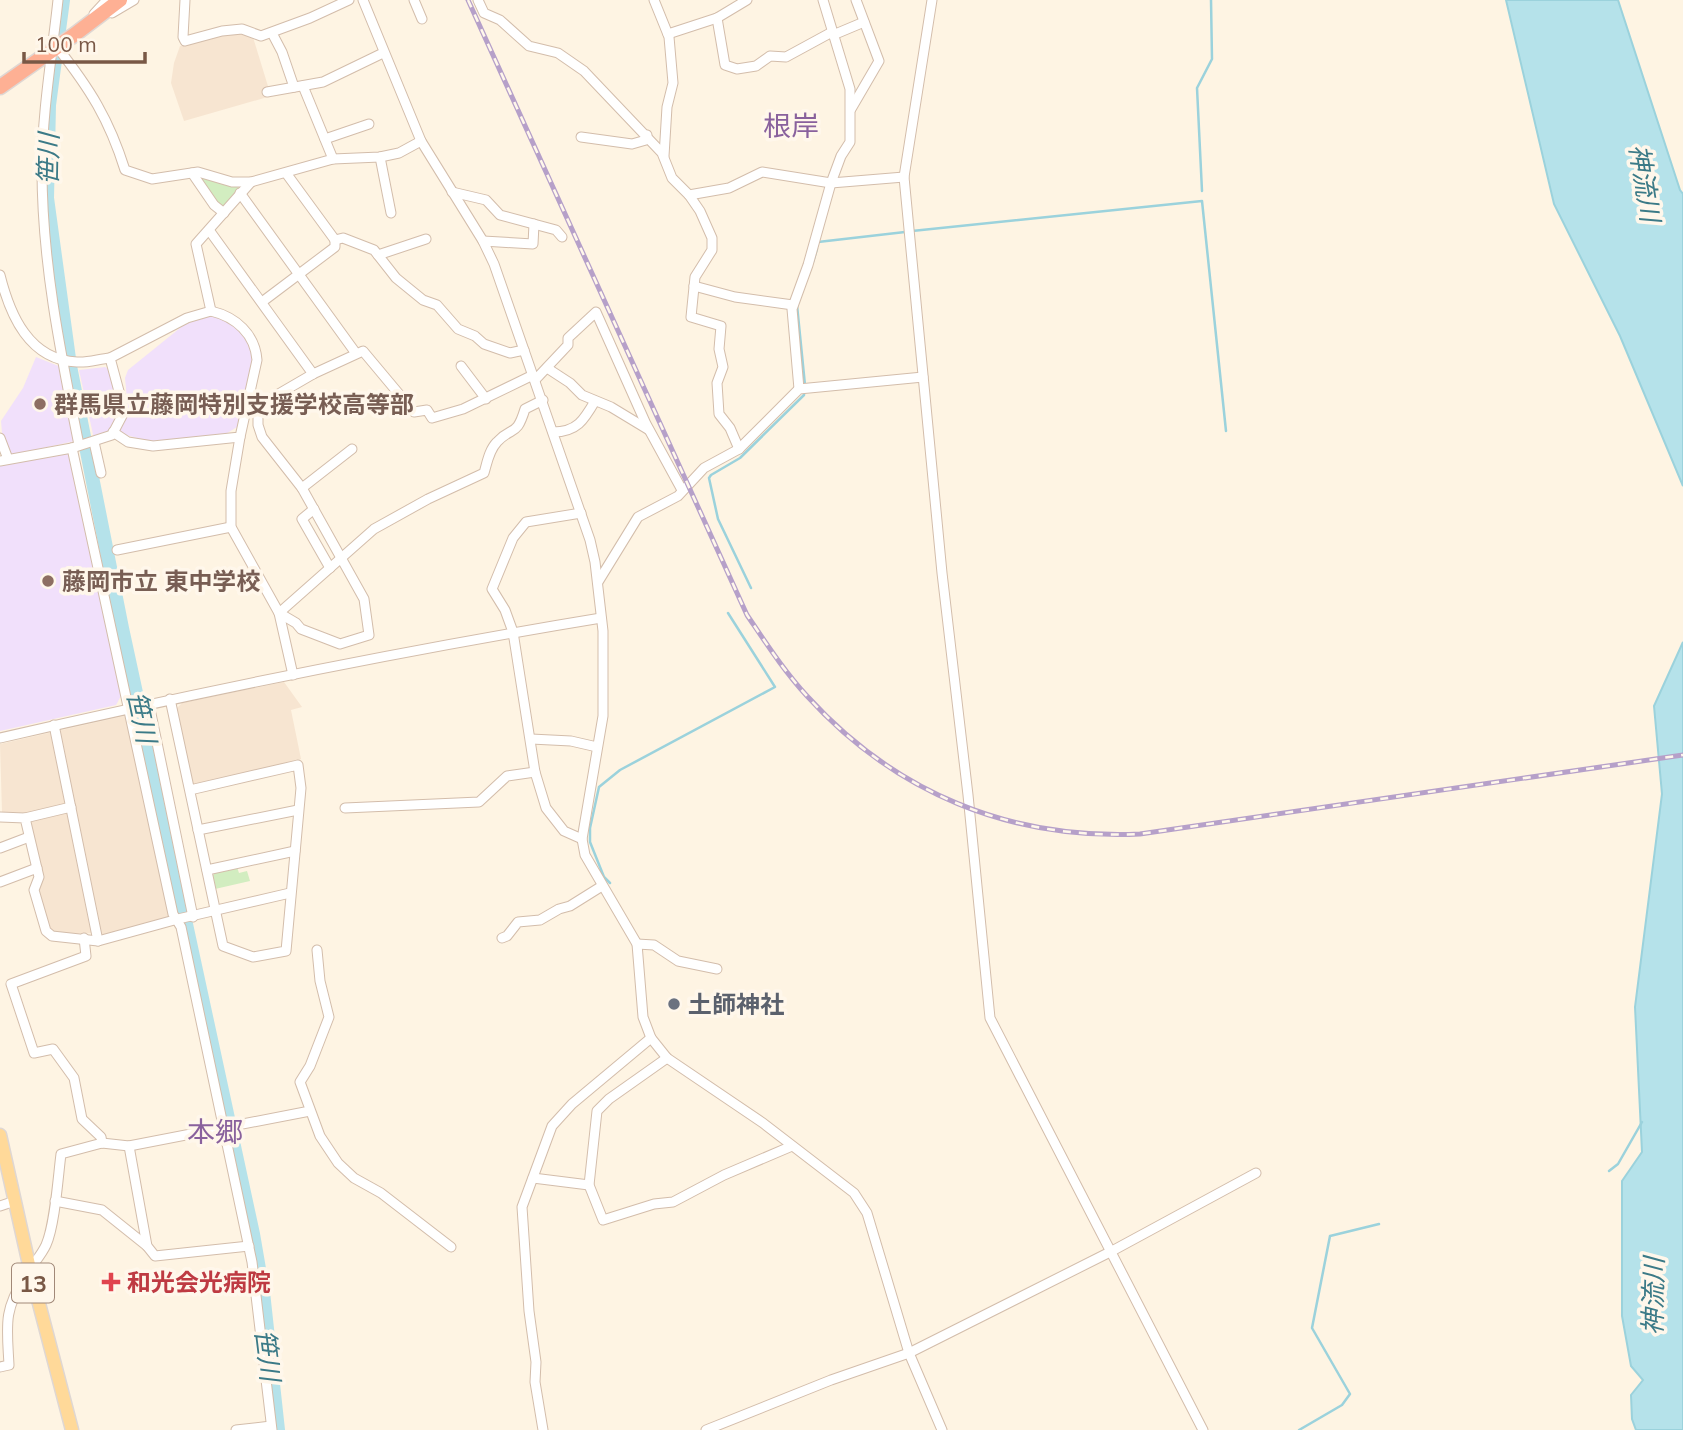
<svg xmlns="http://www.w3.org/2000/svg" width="1683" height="1430" viewBox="0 0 1683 1430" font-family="Mulish,'Noto Sans JP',sans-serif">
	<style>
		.residential { fill: #f7e5d1 }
		.education { fill: #f1e0fb }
		.green { fill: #d2edc0 }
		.water { fill: #b5e2ea; stroke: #9bd2dc; stroke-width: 2 }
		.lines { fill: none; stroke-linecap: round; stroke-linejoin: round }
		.stream { stroke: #9bd2dc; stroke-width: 2.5 }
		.river { stroke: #b5e2ea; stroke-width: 14 }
		.minor-casing { stroke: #d3bdab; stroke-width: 11 }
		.major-casing { stroke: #dfd7d3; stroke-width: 15 }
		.highway-casing { stroke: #dfd7d3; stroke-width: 17 }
		.minor { stroke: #fff; stroke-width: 9 }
		.major { stroke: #ffd999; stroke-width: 12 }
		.highway { stroke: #feb094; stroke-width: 14 }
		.rail-casing { stroke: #b6a0c9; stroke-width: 5 }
		.rail { stroke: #fff7eb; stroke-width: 2.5; stroke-dasharray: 8; stroke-linecap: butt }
		.education-dot { fill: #8d6e63; stroke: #fff7eb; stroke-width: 2.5 }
		.worship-dot { fill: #6b7280; stroke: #fff7eb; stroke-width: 2.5 }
		.health-dot { fill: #e0444e; stroke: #fff7eb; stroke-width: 2.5 }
		.labels { text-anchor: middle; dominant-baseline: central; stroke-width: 7; stroke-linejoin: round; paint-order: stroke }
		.shield { fill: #fff7eb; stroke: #a18878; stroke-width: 2 }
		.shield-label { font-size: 23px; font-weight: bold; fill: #795846 }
		.education-label { font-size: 24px; font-weight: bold; fill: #785e54; stroke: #fff7eb; text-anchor: start }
		.worship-label { font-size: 24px; font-weight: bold; fill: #5b616d; stroke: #fff7eb; text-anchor: start }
		.health-label { font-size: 24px; font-weight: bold; fill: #be3a42; stroke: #fff7eb; text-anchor: start }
		.water-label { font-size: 26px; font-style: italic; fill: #3b7a87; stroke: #fff7eb }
		.quarter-label { font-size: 28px; fill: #89619d; stroke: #fff7eb }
	</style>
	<rect width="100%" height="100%" fill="#fef4e3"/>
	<g class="residential">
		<polygon points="233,31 252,34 271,96 184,121 171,83 174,63 180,46"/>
		<polygon points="284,682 302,707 291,710 301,759 193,785 177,708 182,703"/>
		<polygon points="124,716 129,719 169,915 167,920 102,936 99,933 53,934 50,930 39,889 43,877 29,813 2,812 0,744"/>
	</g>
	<g class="education">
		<polygon points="216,314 244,331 251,345 253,358 237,427 224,435 153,442 122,434 120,430 128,409 125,378 128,370 185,324"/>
		<polygon points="36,357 61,367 75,441 11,455 2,433 1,421 23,388"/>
		<polygon points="105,367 108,369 118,396 119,408 116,421 107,434 94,439 79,370"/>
		<polygon points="66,451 71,456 121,696 116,705 0,731 0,465"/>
	</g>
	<g class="green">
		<polygon points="198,175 241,184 223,208 215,201"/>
		<polygon points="237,867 239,873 247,871 250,881 215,889 212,876 217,871"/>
	</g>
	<g class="water">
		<polygon points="1506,0 1618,0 1680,190 1683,194 1683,486 1620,336 1554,204"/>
		<polygon points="1683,642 1683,1430 1636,1430 1632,1419 1631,1395 1643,1380 1631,1366 1622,1316 1622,1181 1642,1152 1635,1007 1662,794 1654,706"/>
	</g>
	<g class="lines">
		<g class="stream">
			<polyline points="1202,191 1197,88 1212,59 1211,0"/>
			<polyline points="912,231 1202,201 1226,431"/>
			<polyline points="818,242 905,232"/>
			<polyline points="813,262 817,249"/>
			<polyline points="797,305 805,385"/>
			<polyline points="751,588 718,519 709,478 711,475 740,458 804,395 804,392"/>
			<polyline points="610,883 604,877 590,842 590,828 599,787 620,770 775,687 728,613"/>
			<polyline points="1609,1171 1618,1164 1642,1122"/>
			<polyline points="1299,1430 1342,1405 1350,1394 1312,1328 1330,1236 1379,1224"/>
		</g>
		<polyline class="river" points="63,0 49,105 47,198 70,366 122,628 253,1234 263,1292 278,1430"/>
		<g class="minor-casing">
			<g id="minor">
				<path d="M 58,0 C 52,56 42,113 42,170 C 42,263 61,355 79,445"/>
				<polyline points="185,0 183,37 185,41 222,31 242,29 261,36 310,18 349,0"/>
				<polyline points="363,0 421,141 483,241 494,264 590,540 595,562 603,631 603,716 582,839 585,855 637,944 643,1017 651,1038 667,1058 763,1123 854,1193 867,1213 909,1353 942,1430"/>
				<polyline points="414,0 422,19"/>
				<polyline points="478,0 484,13 500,20 529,46 558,53 584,71 662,153 672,178 689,195 700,211 712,238 712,250 695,277 691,317 721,326 719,349 723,367 717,383 719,414 730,428 739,449"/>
				<polyline points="654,0 669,37 673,83 667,107 664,156"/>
				<polyline points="932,0 904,177 942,573 968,795 990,1018 1203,1430"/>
				<polyline points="112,13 134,0"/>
				<polyline points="94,14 107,0"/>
				<polyline points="717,18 725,65 737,69 756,66 770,56 786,57 832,32"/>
				<polyline points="272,33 282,52 294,87"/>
				<polyline points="668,34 717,18 747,0"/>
				<polyline points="833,35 864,22"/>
				<path d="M 57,47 C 90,89 109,119 125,170 L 152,179 L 198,172 L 232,182 L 251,182 L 333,159 L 380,157 L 399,153 L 421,141"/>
				<polyline points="303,86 333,159"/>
				<polyline points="267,92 323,82 383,53"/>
				<polyline points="851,109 879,61 856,0"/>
				<polyline points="581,137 632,144 646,140 647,135"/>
				<polyline points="325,139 369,124"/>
				<polyline points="380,157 391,213"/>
				<polyline points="192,173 214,205 224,213"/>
				<polyline points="286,173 335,240 343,238 374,250 396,278 423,300 437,305 458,329 475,336 484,344 510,353 524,350"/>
				<polyline points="452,192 486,200 500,215 556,230 562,237"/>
				<polyline points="240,193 355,352"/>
				<polyline points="689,195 729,188 762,172 831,183 904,177"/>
				<polyline points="209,230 313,374"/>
				<polyline points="483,241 533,244 534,224"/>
				<polyline points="378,255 426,239"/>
				<path d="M 0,275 C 10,315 29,360 77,362 C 87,363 99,359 110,358"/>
				<polyline points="694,286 735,297 793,305"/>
				<polyline points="262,302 335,247 335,240"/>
				<polyline points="461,366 486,399"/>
				<polyline points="547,368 570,383 582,395 611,407 649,430"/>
				<polyline points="535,380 568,345 568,338 596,312 646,424 682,490"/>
				<polyline points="799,389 792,309 808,265 831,183 841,156 850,142 850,89 823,0"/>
				<polyline points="248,403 258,406 313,374 363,351 414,412 427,410 432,418 463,409 533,375"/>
				<path d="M 113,432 L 128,442 L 153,446 L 240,437 L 257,360 C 255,334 236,317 211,311"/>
				<path d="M 553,432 C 577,432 584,420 595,401"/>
				<polyline points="240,437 231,491 231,527 279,613 296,623 301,629 340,644 369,635 364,599 302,488 262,437 258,425 258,406"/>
				<polyline points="0,438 8,459"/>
				<polyline points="94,442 101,473"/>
				<polyline points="72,448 173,914 181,927 252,1262 272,1430"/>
				<polyline points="0,461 72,448 112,435 123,414 120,395 110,358 187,318 211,311 196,244 251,182"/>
				<polyline points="302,488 352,449"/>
				<polyline points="314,509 302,519 330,568"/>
				<polyline points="581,513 526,522 513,538 492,589 505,610 513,632 535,772 546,808 564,831 582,839"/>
				<polyline points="117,550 231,527"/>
				<polyline points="598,582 638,517 678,496 704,468 739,449 799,389 923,377"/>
				<path d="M 293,675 L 279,613 L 374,529 L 428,499 L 484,473 C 487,463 489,450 497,442 C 513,425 516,438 525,409 L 543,400"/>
				<polyline points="170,699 223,946 253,957 286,951 301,788 298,765 190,790"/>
				<polyline points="149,704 193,917"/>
				<polyline points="54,725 98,941"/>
				<path d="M 0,738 C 199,692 400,651 601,618"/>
				<polyline points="531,739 571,741 597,747"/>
				<polyline points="345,808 479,802 507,776 535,772"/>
				<polyline points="0,817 25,818 39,877 34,890 46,931 52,936 98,941 178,919 290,893"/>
				<polyline points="25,818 71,807"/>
				<polyline points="198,830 298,810"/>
				<polyline points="0,848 29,837"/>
				<polyline points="207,870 295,851"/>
				<polyline points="0,882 37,868"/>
				<polyline points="84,938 86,956 11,984 34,1053 53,1049 74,1078 82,1119 101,1137 102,1143"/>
				<polyline points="502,938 507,936 518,922 540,920 559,909 570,906 602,886"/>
				<polyline points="637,944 654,945 678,961 717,969"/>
				<polyline points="317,950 320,981 329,1017 310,1066 300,1082 320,1136 338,1163 354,1178 381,1193 451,1247"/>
				<polyline points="667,1058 609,1099 597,1111 589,1185 603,1220 654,1204 673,1202 724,1175 792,1146"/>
				<polyline points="129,1146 147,1246 155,1256 249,1246"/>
				<polyline points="533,1178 589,1185"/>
				<polyline points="55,1201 102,1210 147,1246"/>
				<polyline points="0,1206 15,1201"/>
				<path d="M 0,1367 L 9,1365 C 7,1326 3,1311 25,1277 C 31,1266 41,1256 46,1245 C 55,1225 58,1177 61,1154 L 102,1143 L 129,1146 L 310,1111"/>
				<polyline points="236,1430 271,1426"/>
				<polyline points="543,1430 535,1382 536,1362 529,1311 522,1207 552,1126 572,1104 651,1038"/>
				<polyline points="706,1430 831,1380 909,1353 1112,1251 1256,1173"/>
			</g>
		</g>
		<g class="major-casing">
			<polyline id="major" points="0,1135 30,1269 72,1430"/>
		</g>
		<g class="highway-casing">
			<polyline id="highway" points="0,87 74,35 120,0"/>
		</g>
		<use href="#minor" class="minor"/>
		<use href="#major" class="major"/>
		<use href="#highway" class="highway"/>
		<g class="rail-casing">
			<path id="rail" d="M 468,0 L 747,615 C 766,643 784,671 807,696 C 895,793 1010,840 1140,834 L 1683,755"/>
		</g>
		<use href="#rail" class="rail"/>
	</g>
	<g class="education-dot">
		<circle cx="40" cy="404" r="7"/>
		<circle cx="48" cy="581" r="7"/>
	</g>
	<circle class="worship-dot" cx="674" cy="1004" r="7"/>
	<path class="health-dot" d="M107.5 1271.5h7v7h7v7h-7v7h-7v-7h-7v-7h7z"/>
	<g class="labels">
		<rect class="shield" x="12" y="1263.5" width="42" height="39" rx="5"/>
		<g class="shield-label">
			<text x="33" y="1283">13</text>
		</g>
		<g class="education-label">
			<text x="54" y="404">群馬県立藤岡特別支援学校高等部</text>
			<text x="62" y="581">藤岡市立 東中学校</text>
		</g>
		<g class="worship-label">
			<text x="688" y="1004">土師神社</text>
		</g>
		<g class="health-label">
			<text x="127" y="1282">和光会光病院</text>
		</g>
		<g class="water-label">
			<text transform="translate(48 159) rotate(-89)">笹川</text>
			<text transform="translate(1645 183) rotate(81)">神流川</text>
			<text transform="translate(142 717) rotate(78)">笹川</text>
			<text transform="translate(1653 1296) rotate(-89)">神流川</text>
			<text transform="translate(268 1355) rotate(83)">笹川</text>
		</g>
		<g class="quarter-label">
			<text x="791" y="125">根岸</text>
			<text x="215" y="1131">本郷</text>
		</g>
	</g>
	<path d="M24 52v10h121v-10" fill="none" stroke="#795846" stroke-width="3.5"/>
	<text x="35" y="52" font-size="21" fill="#795846" stroke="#fff7eb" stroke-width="5" paint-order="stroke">100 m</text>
</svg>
